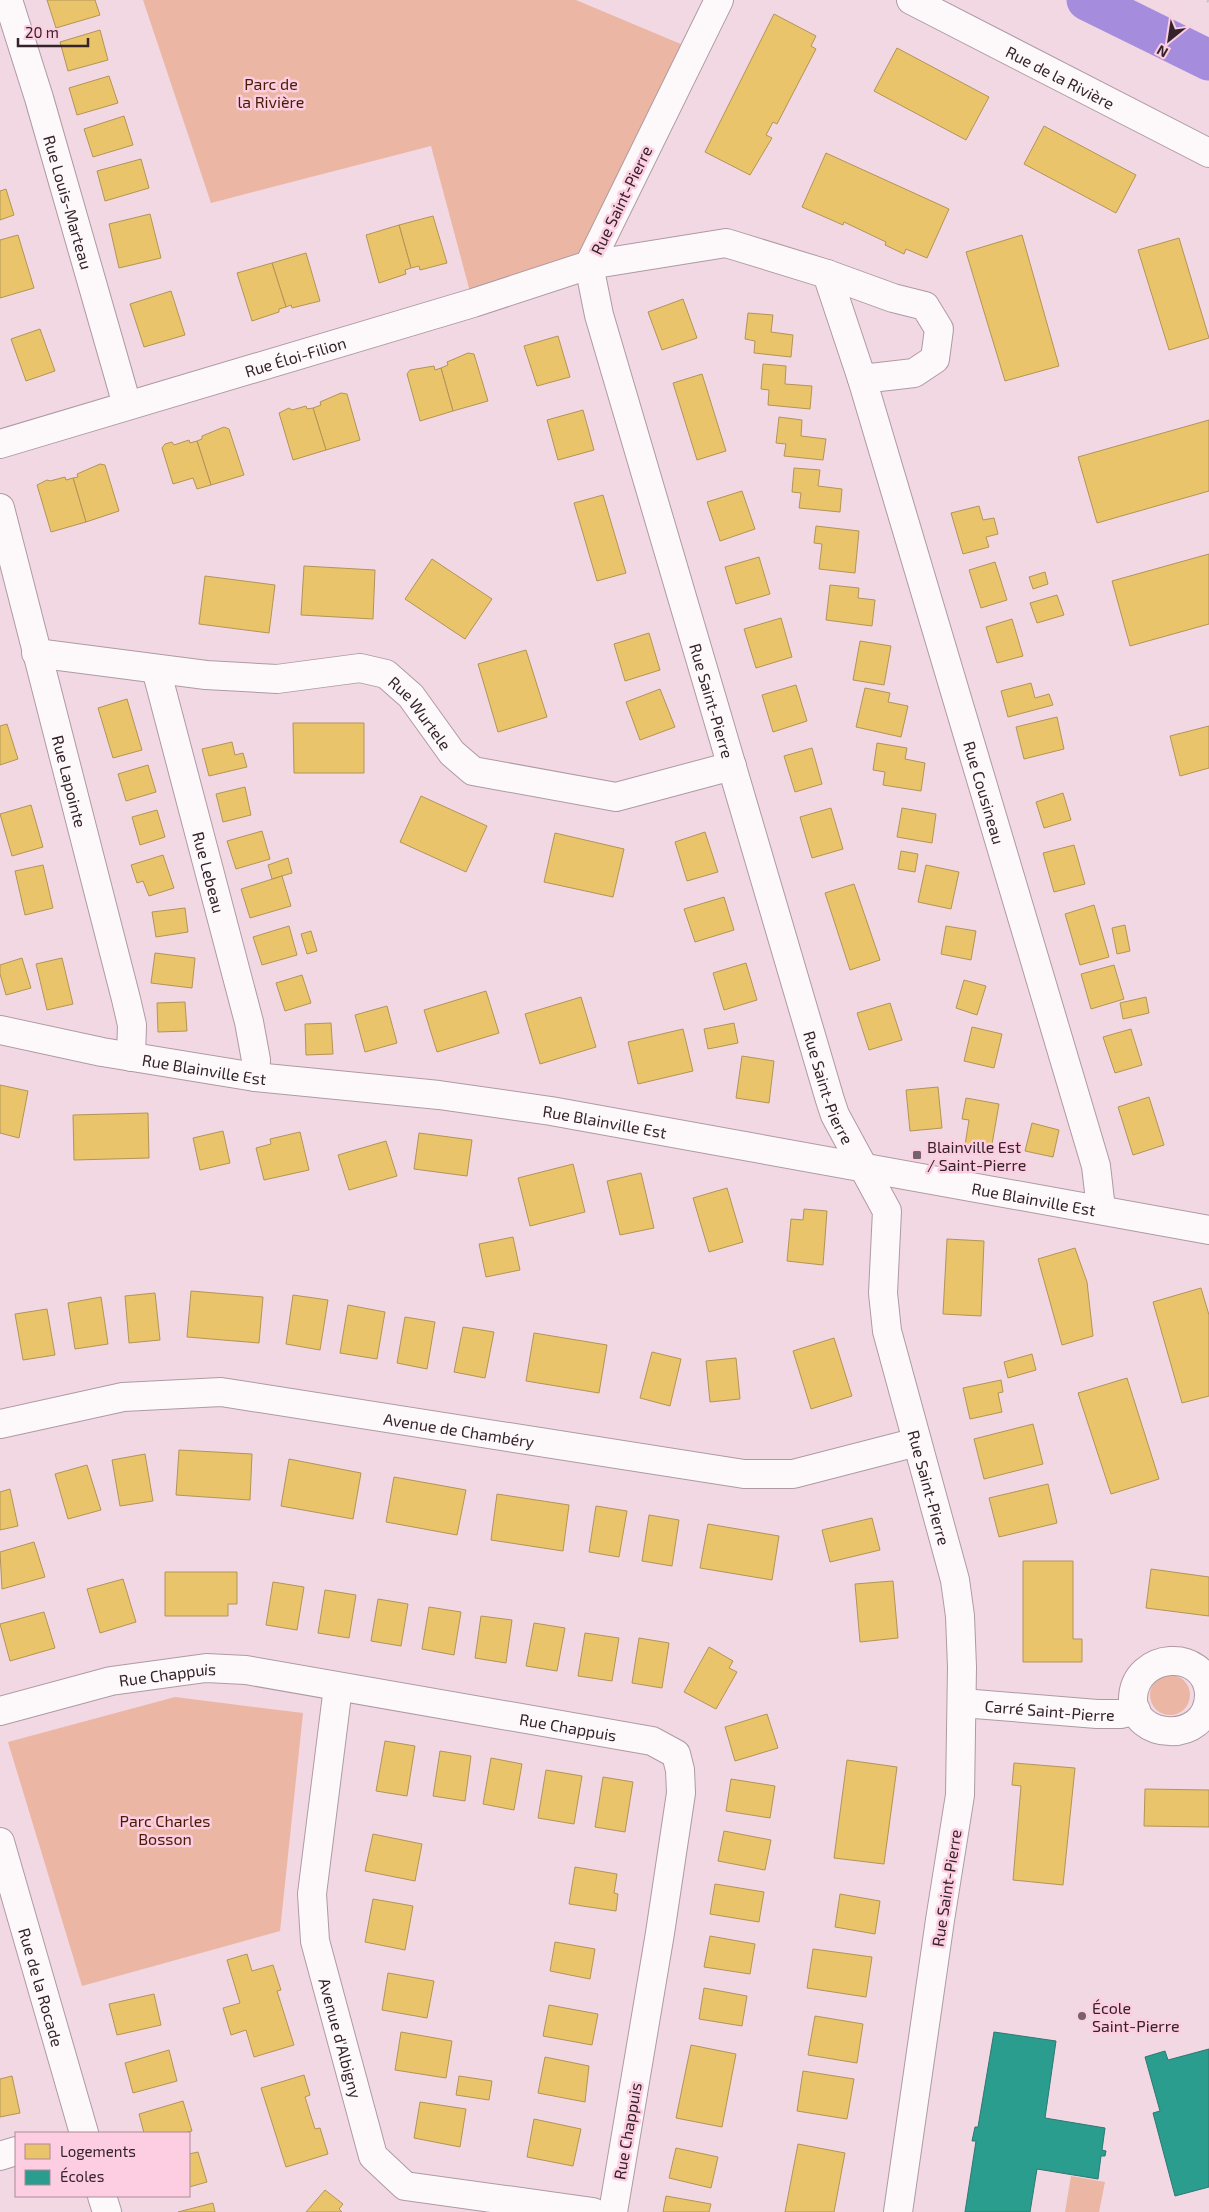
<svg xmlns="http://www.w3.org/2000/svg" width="1209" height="2212" viewBox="0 0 1209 2212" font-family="'Exo 2',sans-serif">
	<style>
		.green { fill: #ebb6a3 }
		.homes { fill: #e9c46a; stroke: #b39457 }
		.schools { fill: #2a9d8f; stroke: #2d7871 }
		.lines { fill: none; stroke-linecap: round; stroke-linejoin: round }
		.river { stroke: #a68cdd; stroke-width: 41 }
		.minor-casing { stroke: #ae9aa3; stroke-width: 30 }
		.minor { stroke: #fdf9fb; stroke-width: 28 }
		.rail { stroke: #ccc5c8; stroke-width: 4; stroke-dasharray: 10 5; stroke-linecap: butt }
		.poi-dot { fill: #76626b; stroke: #fdcde1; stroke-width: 2 }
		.labels { text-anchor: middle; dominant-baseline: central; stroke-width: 5; stroke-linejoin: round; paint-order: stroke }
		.street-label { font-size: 16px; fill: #34232a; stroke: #fdcde1 }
		.park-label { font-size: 16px; fill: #471c00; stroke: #fdcde1 }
		.poi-label { font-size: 16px; fill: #34232a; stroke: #fdcde1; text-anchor: start }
	</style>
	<rect width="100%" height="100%" fill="#f2d8e3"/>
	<g class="green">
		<polygon points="143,0 576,0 695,50 589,265 473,303 431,146 211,203"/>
		<circle cx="1170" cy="1695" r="20"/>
		<polygon points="175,1697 303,1713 280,1931 82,1986 8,1742"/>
		<polygon points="1071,2176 1105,2182 1099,2212 1065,2212"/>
	</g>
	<g class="homes">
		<polygon points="47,0 95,0 100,15 56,28"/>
		<polygon points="774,14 816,36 811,46 816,49 777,124 773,122 766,135 772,138 750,175 705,152"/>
		<polygon points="100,30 108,60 68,71 60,42"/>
		<polygon points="897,48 989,97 966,140 874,91"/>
		<polygon points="109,76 118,103 77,115 69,88"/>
		<polygon points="124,116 133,145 93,157 84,129"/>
		<polygon points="1044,126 1136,175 1116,213 1024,164"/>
		<polygon points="826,153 949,209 927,258 906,249 904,254 885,245 886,242 844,222 843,225 802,207"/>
		<polygon points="141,159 149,188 105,201 97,171"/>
		<polygon points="6,189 14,215 0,220 0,191"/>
		<polygon points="150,214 161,258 119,268 109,224"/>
		<polygon points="433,216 447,263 420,270 419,266 411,268 399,225"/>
		<polygon points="399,225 411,268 405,270 406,274 379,283 366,235"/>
		<polygon points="18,235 34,288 0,298 0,240"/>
		<polygon points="1022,235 1059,366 1005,381 966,252"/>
		<polygon points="1179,238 1209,338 1169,350 1138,250"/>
		<polygon points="306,253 320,301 292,308 291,305 286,307 272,263"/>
		<polygon points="272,263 286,307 279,309 279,312 252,321 237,273"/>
		<polygon points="171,291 185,335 144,347 130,304"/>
		<polygon points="683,299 697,338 662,350 648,312"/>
		<polygon points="748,313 773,315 771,332 793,335 791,357 754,353 755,341 745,339"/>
		<polygon points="40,329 55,371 26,381 11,339"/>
		<polygon points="558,336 570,377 537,386 524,346"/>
		<polygon points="468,353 474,354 488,401 453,411 441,368 448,365 447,362"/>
		<polygon points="763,364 786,366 785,384 812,386 810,409 768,405 769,390 761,389"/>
		<polygon points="434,366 435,370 441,368 453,411 420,421 407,374 410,370"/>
		<polygon points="702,374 726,451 697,460 673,383"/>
		<polygon points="341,393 347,394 360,440 326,450 313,408 321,405 320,402"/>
		<polygon points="306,406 307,409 313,408 326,450 293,460 279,413 289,408 292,410"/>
		<polygon points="583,410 594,450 558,460 547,420"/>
		<polygon points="779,417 802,420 801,436 826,439 823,460 784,456 786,444 776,443"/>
		<polygon points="1209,420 1209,491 1097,523 1078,457"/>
		<polygon points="224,427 229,429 244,475 211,485 197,441 202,439 202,436"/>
		<polygon points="189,440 190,443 197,441 211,485 197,489 193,478 173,484 162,448 165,444 172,442 174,445"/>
		<polygon points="100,464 105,465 119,511 86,522 73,478 78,477 77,474"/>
		<polygon points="794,468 820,470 818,486 842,489 840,512 799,508 801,493 792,492"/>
		<polygon points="65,477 66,480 73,478 86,522 51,532 37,485 47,480 50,481"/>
		<polygon points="742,491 755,529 720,541 707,502"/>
		<polygon points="603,495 626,573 597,581 574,503"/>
		<polygon points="979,506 983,520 994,518 998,534 986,537 989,547 963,554 951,513"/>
		<polygon points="816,526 859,531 855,573 819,569 822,544 814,543"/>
		<polygon points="1209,554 1209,624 1130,646 1112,581"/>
		<polygon points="759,557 770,594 736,604 725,567"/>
		<polygon points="432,559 492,599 465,639 405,599"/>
		<polygon points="995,562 1007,600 981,608 969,570"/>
		<polygon points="304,566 375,570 373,619 301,615"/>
		<polygon points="1045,572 1048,584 1033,589 1029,577"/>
		<polygon points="205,576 275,585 269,633 199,624"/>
		<polygon points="830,585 859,588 858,598 875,600 872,626 826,620"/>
		<polygon points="1057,595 1064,615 1037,623 1030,603"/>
		<polygon points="781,618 792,657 756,668 744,629"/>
		<polygon points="1012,619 1023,656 997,663 986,627"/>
		<polygon points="649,633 660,670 625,681 614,644"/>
		<polygon points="860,641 891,646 884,685 853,680"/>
		<polygon points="526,650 547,717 498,732 478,664"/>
		<polygon points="1031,683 1035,698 1049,694 1053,705 1008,717 1001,691"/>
		<polygon points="796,685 807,721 773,732 762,695"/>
		<polygon points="865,688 890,693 888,702 908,706 901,737 856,727"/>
		<polygon points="660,689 675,727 640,740 626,702"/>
		<polygon points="127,699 142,750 113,758 98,708"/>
		<polygon points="1057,717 1064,749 1024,759 1016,727"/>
		<polygon points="293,723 364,723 364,773 294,773"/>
		<polygon points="7,724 18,759 0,765 0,726"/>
		<polygon points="1209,726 1209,768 1180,776 1170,736"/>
		<polygon points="232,742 235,755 243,753 247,767 209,776 202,749"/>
		<polygon points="877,743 907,748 905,759 925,763 921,791 883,785 885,772 873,770"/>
		<polygon points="812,748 822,784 795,792 784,756"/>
		<polygon points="148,765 156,792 126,801 118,774"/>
		<polygon points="245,787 251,815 223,822 216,794"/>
		<polygon points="1063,793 1071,820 1044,828 1036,802"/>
		<polygon points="421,796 487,826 466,872 400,842"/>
		<polygon points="31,805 43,847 12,856 0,814"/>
		<polygon points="831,808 843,849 812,858 800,817"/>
		<polygon points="902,808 936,814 932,843 897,837"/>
		<polygon points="157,810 165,837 140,845 132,817"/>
		<polygon points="262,831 270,859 236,869 227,841"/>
		<polygon points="705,832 718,872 687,881 675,842"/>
		<polygon points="555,833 624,849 613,897 544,882"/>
		<polygon points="1074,845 1085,884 1054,892 1043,853"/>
		<polygon points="901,851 918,854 915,872 898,869"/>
		<polygon points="163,855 174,888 149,896 143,881 137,883 131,865"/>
		<polygon points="288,858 292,873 272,879 268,865"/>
		<polygon points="43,865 53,908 25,915 15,871"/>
		<polygon points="926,865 959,872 951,909 918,902"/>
		<polygon points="282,876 291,906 250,918 241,889"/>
		<polygon points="854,884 880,960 850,970 825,893"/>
		<polygon points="724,897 734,930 695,942 684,909"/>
		<polygon points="1094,905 1109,957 1080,965 1065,914"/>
		<polygon points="185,908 188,932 156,937 152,912"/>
		<polygon points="1125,925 1130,951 1117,954 1112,928"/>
		<polygon points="289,926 297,955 262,965 253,937"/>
		<polygon points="946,926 976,931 971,960 941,954"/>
		<polygon points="311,931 317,951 307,954 301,934"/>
		<polygon points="155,953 195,958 192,988 151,983"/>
		<polygon points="22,958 31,988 6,995 0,974 0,965"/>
		<polygon points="62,958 73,1004 47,1010 36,964"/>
		<polygon points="746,963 757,1000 724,1010 713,973"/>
		<polygon points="1114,965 1124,999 1091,1009 1081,974"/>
		<polygon points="302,975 311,1003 285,1011 276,983"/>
		<polygon points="964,980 986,986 977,1015 956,1008"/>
		<polygon points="486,991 499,1033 437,1052 424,1010"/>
		<polygon points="581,997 596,1047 540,1064 525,1014"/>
		<polygon points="1146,997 1149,1013 1123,1019 1120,1003"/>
		<polygon points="185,1002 187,1031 158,1032 157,1003"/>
		<polygon points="890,1003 902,1040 869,1050 857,1013"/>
		<polygon points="387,1006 397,1043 365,1052 355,1015"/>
		<polygon points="331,1023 333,1054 306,1055 305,1024"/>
		<polygon points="734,1023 738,1043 708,1049 704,1029"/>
		<polygon points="972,1027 1002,1034 994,1068 964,1061"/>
		<polygon points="683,1029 693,1071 638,1084 628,1042"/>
		<polygon points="1131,1029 1142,1065 1115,1073 1103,1037"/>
		<polygon points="742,1056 774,1061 769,1103 736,1098"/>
		<polygon points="0,1085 28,1091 19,1138 0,1133"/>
		<polygon points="938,1087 942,1128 910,1131 906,1090"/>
		<polygon points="1149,1097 1164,1145 1133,1155 1118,1107"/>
		<polygon points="966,1098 999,1104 991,1150 965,1145 969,1120 962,1119"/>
		<polygon points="148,1113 149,1158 74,1160 73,1115"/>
		<polygon points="1032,1123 1059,1130 1053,1157 1025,1151"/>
		<polygon points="223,1131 230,1163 200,1170 193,1138"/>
		<polygon points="300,1132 309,1170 264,1180 256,1148 271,1144 270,1139"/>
		<polygon points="419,1133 472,1140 467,1176 414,1169"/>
		<polygon points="386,1141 397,1176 349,1190 338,1155"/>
		<polygon points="573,1164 585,1212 530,1226 518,1178"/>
		<polygon points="641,1173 654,1228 620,1235 607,1181"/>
		<polygon points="727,1188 743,1242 709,1252 693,1198"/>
		<polygon points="804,1209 827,1211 823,1265 787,1261 791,1219 803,1220"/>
		<polygon points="513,1237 520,1270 486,1277 479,1244"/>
		<polygon points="947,1239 984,1241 981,1316 943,1314"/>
		<polygon points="1075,1248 1087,1282 1093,1336 1062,1345 1038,1259"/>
		<polygon points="1201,1288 1209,1315 1209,1396 1182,1403 1153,1302"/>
		<polygon points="191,1291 263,1297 259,1343 187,1337"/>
		<polygon points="155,1293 160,1340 129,1343 125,1296"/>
		<polygon points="293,1295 328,1300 320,1350 286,1344"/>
		<polygon points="101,1297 108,1344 75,1349 68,1303"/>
		<polygon points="348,1305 385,1312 377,1359 340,1353"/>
		<polygon points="47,1309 55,1355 23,1360 15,1314"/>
		<polygon points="405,1317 435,1322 427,1369 397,1363"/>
		<polygon points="463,1327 494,1332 485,1378 454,1372"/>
		<polygon points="534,1333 607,1345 599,1393 526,1381"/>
		<polygon points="834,1338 852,1396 811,1409 793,1351"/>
		<polygon points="652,1352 681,1359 670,1406 640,1398"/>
		<polygon points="1032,1354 1036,1370 1008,1378 1004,1362"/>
		<polygon points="736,1358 740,1399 710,1402 706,1361"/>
		<polygon points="1127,1378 1159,1479 1111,1494 1078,1393"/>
		<polygon points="1001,1380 1003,1392 998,1393 1002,1412 970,1419 963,1388"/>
		<polygon points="1033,1424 1043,1464 984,1479 974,1439"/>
		<polygon points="179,1450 252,1454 250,1500 176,1495"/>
		<polygon points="145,1454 153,1501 120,1506 112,1460"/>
		<polygon points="289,1459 361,1473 353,1519 281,1506"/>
		<polygon points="87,1465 101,1510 68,1519 55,1474"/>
		<polygon points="394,1477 466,1490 457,1535 386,1522"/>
		<polygon points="1048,1484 1057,1523 999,1537 989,1498"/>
		<polygon points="10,1489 18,1526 0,1530 0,1492"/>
		<polygon points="497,1494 569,1505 563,1551 491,1540"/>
		<polygon points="596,1506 627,1511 619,1557 589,1552"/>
		<polygon points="649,1515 679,1520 672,1566 642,1561"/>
		<polygon points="872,1518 880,1550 830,1562 822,1530"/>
		<polygon points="708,1524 779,1536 772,1580 700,1568"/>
		<polygon points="34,1542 45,1577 2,1589 0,1552"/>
		<polygon points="1023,1561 1073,1561 1073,1639 1082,1639 1082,1662 1023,1662"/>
		<polygon points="1151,1569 1209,1577 1209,1616 1146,1608"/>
		<polygon points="165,1572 237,1572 237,1604 228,1604 228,1616 165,1616"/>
		<polygon points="123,1579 136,1622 100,1633 87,1589"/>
		<polygon points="893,1581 898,1638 860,1642 855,1584"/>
		<polygon points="273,1582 304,1587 297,1630 266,1625"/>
		<polygon points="325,1590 356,1595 349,1638 318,1633"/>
		<polygon points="378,1599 408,1604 401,1646 371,1641"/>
		<polygon points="429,1607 461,1612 454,1655 422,1649"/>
		<polygon points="44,1612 55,1648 10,1661 0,1624"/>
		<polygon points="481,1616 512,1620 506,1663 475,1658"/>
		<polygon points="534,1623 565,1628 557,1671 526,1666"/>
		<polygon points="585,1633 619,1638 612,1681 578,1676"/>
		<polygon points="639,1638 669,1643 662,1688 632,1683"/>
		<polygon points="709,1647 733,1661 729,1668 737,1672 716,1709 684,1692"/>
		<polygon points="767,1714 778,1748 735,1761 725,1727"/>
		<polygon points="385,1741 415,1746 407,1796 376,1791"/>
		<polygon points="440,1751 471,1756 465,1801 433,1796"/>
		<polygon points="491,1758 522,1764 514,1810 483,1804"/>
		<polygon points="847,1760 897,1767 884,1864 834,1858"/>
		<polygon points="1014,1763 1075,1768 1063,1885 1013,1880 1021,1786 1012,1785"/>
		<polygon points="546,1770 582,1776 574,1824 538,1818"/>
		<polygon points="603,1777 633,1782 625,1832 595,1827"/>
		<polygon points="731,1779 775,1786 770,1818 726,1811"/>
		<polygon points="1145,1789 1209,1790 1209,1827 1144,1826"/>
		<polygon points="724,1831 771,1840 765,1870 718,1861"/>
		<polygon points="373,1834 422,1844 415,1881 365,1871"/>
		<polygon points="575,1867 617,1874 614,1893 618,1894 616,1911 569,1904"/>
		<polygon points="715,1884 764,1892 759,1922 710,1914"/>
		<polygon points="840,1894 880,1901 875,1934 835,1927"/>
		<polygon points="373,1899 413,1906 405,1950 365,1942"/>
		<polygon points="710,1936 755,1944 750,1974 704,1967"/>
		<polygon points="555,1942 595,1949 590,1979 550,1971"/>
		<polygon points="813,1949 872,1957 866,1997 807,1988"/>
		<polygon points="247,1954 252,1971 273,1965 281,1990 277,1991 294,2045 254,2057 246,2030 231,2035 223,2008 240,2003 227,1960"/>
		<polygon points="388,1973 434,1981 427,2018 382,2010"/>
		<polygon points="704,1988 747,1996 742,2026 699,2019"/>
		<polygon points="154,1994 161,2025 117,2035 109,2004"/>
		<polygon points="549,2005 598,2014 592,2045 543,2036"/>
		<polygon points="815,2016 863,2024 857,2063 808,2055"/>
		<polygon points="401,2032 452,2041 446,2078 395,2070"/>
		<polygon points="691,2045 736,2054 722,2127 676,2118"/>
		<polygon points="169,2050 177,2081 133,2093 125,2063"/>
		<polygon points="545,2057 589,2066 585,2102 538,2093"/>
		<polygon points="803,2071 854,2079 847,2119 797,2111"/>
		<polygon points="304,2075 310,2095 305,2097 315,2129 320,2128 328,2154 286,2167 261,2088"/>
		<polygon points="12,2076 20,2113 0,2117 0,2079"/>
		<polygon points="459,2076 492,2081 489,2100 456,2095"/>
		<polygon points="183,2101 192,2131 184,2133 144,2133 139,2114"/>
		<polygon points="420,2102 466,2109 460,2147 414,2138"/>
		<polygon points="534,2119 581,2129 573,2166 527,2157"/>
		<polygon points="798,2144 845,2153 834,2212 785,2212"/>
		<polygon points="676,2148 718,2157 711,2188 669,2178"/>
		<polygon points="198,2152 207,2182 189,2187 189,2154"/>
		<polygon points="325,2190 343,2204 339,2209 342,2212 306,2212"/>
		<polygon points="666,2196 711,2204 709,2212 663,2212"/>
		<polygon points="213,2203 215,2212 178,2212"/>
	</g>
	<g class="schools">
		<polygon points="994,2032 1056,2041 1045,2118 1105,2128 1102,2150 1106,2151 1105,2156 1101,2156 1098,2179 1037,2169 1030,2212 965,2212 976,2141 972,2141 975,2127 978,2127"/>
		<polygon points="1209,2049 1209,2187 1175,2196 1153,2113 1160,2111 1145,2057 1165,2051 1168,2060"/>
	</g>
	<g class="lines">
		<polyline class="river" points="1087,0 1209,60"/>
		<g class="minor-casing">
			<g id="minor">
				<path id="s1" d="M 8,0 L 39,98 L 127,405"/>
				<path id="s2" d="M 719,0 L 589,265 L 599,315 L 830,1100 L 835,1115 L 887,1211 L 883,1293 L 887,1331 L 955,1580 L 960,1616 L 962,1667 L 960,1795 L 940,1920 L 898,2212"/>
				<path id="s3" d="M 911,0 L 1209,153"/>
				<polyline points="827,274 893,298 925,306 939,329 935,359 914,373 862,379"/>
				<path id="s4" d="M 0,444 L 473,303 L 589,265 L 726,243 L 827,274 L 862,379 L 1096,1166 L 1101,1209"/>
				<path id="s5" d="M 0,508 L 126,999 L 132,1025 L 131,1057"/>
				<path id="s6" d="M 36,653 L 206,675 L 277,679 L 360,668 L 386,674 L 411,696 L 452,753 L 473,771 L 616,797 L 732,766"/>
				<path id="s7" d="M 156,669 L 249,1022 L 256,1060 L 255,1077"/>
				<path id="s8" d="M 0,1030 L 102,1052 L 255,1077 L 439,1095 L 551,1111 L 1209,1230"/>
				<path id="s9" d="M 0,1424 L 123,1397 L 221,1392 L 744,1474 L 793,1474 L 917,1442"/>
				<path id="s10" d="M 338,1687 L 312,1894 L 315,1941 L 373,2156 L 405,2186 L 593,2212"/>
				<path d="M 1209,1693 C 1205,1647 1135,1652 1133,1698 C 1132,1740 1207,1745 1209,1696"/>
				<path id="s11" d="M 962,1703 L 1097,1714 L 1121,1714 L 1136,1710"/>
				<path id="s12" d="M 0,1711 L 111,1681 L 206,1668 L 246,1670 L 652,1741 L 676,1754 L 680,1770 L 681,1793 L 660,1933 L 613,2212"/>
				<path id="s13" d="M 0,1842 L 84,2133"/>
				<polyline points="0,2156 16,2151"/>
				<polyline points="102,2196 107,2212"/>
			</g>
		</g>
		<use href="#minor" class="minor"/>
		<polyline class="rail" points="1207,0 1209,1"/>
	</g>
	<g class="poi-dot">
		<rect x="912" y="1150" width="10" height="10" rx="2.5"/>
		<circle cx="1082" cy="2016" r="5"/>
	</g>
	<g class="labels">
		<g class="street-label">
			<text stroke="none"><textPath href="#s3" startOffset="168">Rue de la Rivière</textPath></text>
			<text transform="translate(621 200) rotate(-64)">Rue Saint-Pierre</text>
			<text stroke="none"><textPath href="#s1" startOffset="211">Rue Louis-Marteau</textPath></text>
			<text stroke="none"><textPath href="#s4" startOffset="308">Rue Éloi-Filion</textPath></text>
			<text stroke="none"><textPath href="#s2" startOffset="748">Rue Saint-Pierre</textPath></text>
			<text stroke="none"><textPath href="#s6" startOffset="405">Rue Wurtele</textPath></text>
			<text stroke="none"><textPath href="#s5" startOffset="282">Rue Lapointe</textPath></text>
			<text stroke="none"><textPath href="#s4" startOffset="1402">Rue Cousineau</textPath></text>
			<text stroke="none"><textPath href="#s7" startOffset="210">Rue Lebeau</textPath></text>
			<text stroke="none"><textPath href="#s8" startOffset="208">Rue Blainville Est</textPath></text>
			<text stroke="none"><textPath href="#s2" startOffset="1152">Rue Saint-Pierre</textPath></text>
			<text stroke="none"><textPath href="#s8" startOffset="612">Rue Blainville Est</textPath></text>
			<text stroke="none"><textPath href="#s8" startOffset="1048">Rue Blainville Est</textPath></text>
			<text stroke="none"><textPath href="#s9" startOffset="465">Avenue de Chambéry</textPath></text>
			<text stroke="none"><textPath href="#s2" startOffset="1572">Rue Saint-Pierre</textPath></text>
			<text stroke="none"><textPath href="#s12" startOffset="172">Rue Chappuis</textPath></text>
			<text stroke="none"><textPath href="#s11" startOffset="88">Carré Saint-Pierre</textPath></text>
			<text stroke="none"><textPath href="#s12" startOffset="578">Rue Chappuis</textPath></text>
			<text transform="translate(946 1888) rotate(-81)">Rue Saint-Pierre</text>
			<text stroke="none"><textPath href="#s13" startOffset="151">Rue de la Rocade</textPath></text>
			<text stroke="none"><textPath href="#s10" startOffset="356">Avenue d'Albigny</textPath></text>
			<text transform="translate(627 2131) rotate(-80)">Rue Chappuis</text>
		</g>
		<g class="park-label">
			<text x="271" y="83">Parc de<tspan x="271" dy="18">la Rivière</tspan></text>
			<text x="165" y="1820">Parc Charles<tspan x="165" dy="18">Bosson</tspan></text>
		</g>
		<g class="poi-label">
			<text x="927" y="1146">Blainville Est<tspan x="927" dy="18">/ Saint-Pierre</tspan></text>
			<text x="1092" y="2007">École<tspan x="1092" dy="18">Saint-Pierre</tspan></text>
		</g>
	</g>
	<rect x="15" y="2132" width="175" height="65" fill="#fdcde1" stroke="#ad8998"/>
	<rect x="25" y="2144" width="25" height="15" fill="#e9c46a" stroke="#ad8998"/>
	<text x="60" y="2157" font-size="15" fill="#34232a">Logements</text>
	<rect x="25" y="2170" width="25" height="15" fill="#2a9d8f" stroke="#ad8998"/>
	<text x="60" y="2182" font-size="15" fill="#34232a">Écoles</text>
	<g transform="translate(1169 40) rotate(210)" stroke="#fdcde1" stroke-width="4" paint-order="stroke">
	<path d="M0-4L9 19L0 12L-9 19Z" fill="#34232a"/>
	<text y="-8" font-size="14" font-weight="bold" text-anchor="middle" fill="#34232a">N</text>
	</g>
	<path d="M18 38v8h70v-8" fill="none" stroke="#34232a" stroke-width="2.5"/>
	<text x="25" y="38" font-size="15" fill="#34232a" stroke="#fdcde1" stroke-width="4" paint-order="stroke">20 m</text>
</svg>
